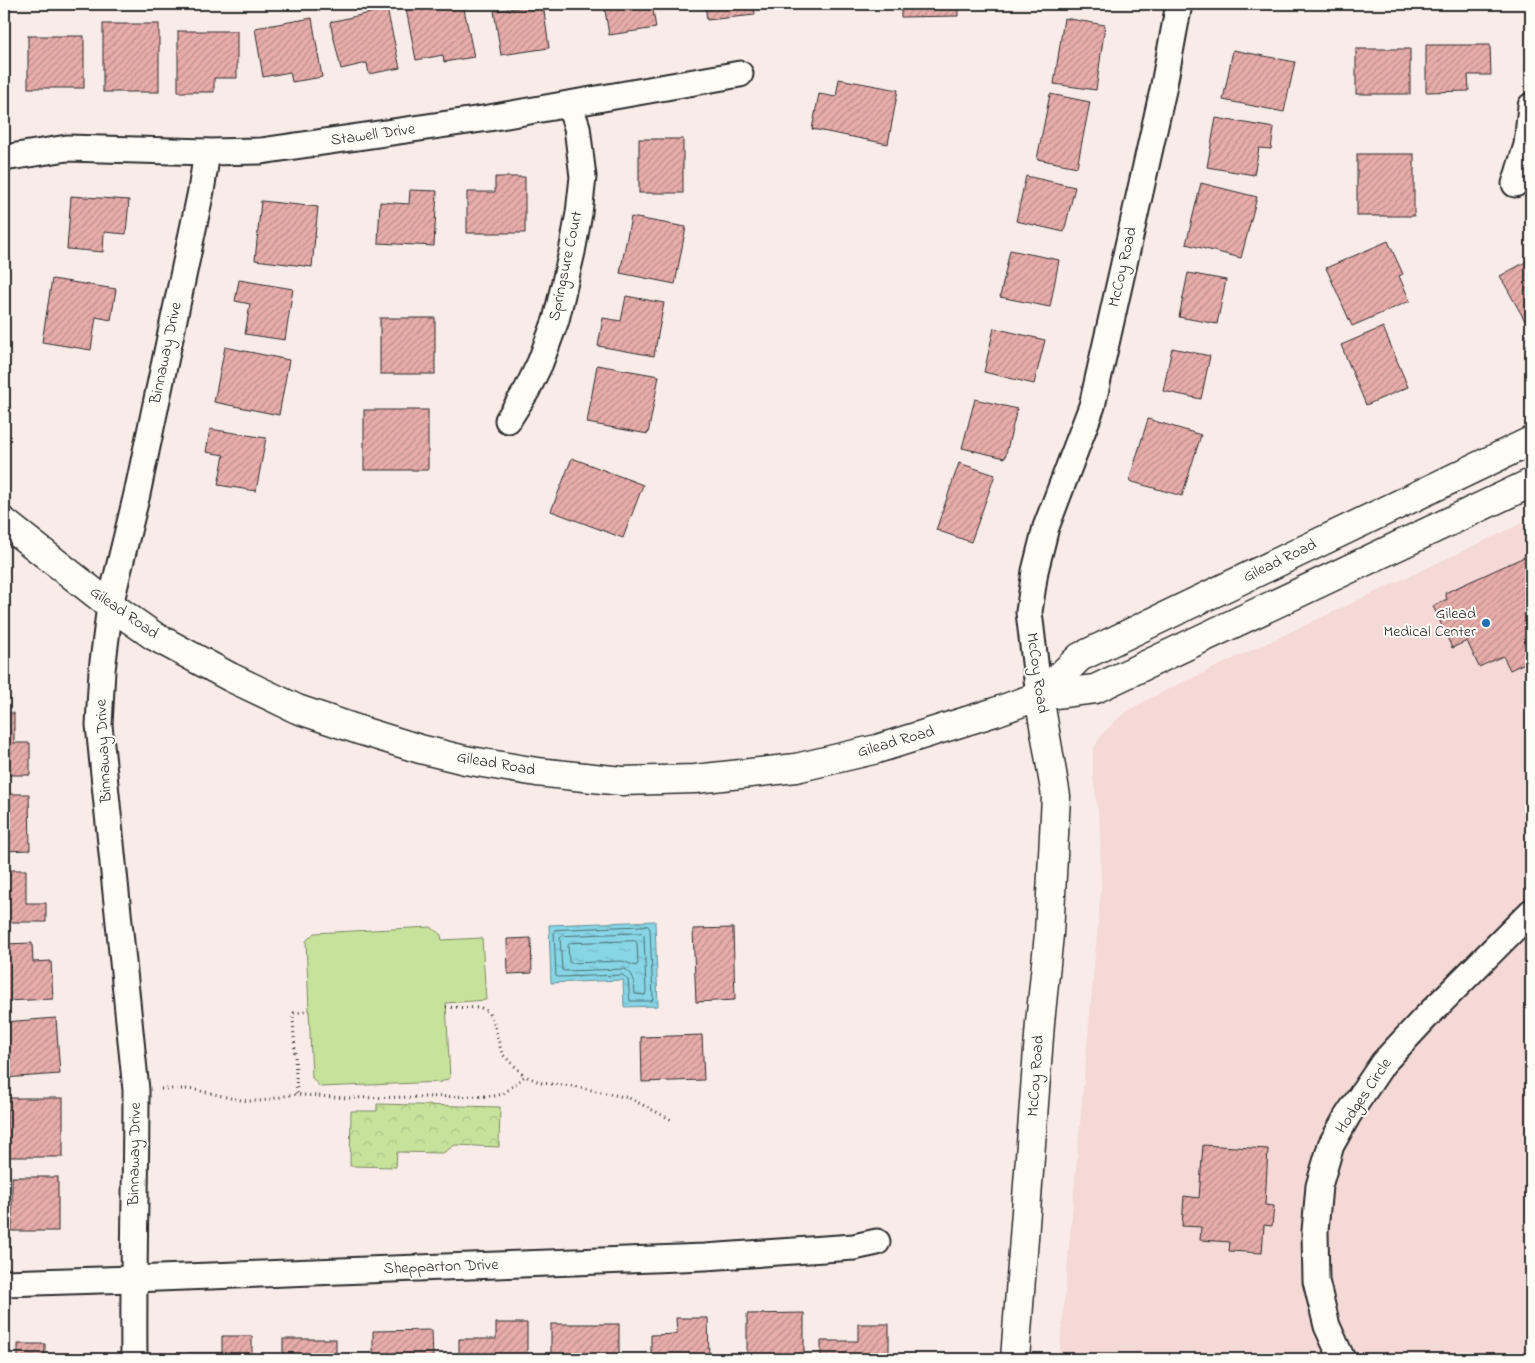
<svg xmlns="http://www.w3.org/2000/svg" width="1535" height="1363" viewBox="0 0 1535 1363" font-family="'Indie Flower',sans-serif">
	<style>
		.built { fill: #f4d9d6 }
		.green { fill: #c7e39b; stroke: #798763 }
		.park { fill: url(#park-crowns); stroke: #798763 }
		.water { fill: url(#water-ripples); stroke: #62919b }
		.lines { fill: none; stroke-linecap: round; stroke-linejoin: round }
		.shore { stroke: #506f75; stroke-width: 1 }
		.building { fill: url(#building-hatch); stroke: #2b2b2b }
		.minor-casing { stroke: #2b2b2b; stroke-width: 29 }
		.secondary-casing { stroke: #2b2b2b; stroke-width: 31 }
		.path { stroke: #2b2b2b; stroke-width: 3; stroke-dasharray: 1 4; stroke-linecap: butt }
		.minor { stroke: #fdfcf7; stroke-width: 25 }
		.secondary { stroke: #fdfcf7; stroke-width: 28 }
		.poi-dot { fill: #1f6fb2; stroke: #fdfcf7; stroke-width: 2 }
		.labels { text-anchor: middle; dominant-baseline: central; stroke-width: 4; stroke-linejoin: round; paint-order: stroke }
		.street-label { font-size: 16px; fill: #2b2b2b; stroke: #fdfcf7 }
		.poi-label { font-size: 16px; fill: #2b2b2b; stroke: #fdfcf7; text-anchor: end }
	</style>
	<defs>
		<pattern id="park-crowns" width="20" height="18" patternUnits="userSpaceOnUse" patternTransform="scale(1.25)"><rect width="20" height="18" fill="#c7e39b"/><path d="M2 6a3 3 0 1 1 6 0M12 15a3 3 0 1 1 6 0" fill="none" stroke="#abc386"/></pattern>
		<pattern id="water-ripples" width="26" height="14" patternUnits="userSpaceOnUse" patternTransform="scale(1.25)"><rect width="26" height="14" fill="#87d5e5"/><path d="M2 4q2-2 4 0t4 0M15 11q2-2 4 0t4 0" fill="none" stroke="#75b7c5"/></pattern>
		<pattern id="building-hatch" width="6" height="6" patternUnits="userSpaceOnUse" patternTransform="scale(1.25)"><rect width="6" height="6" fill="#e8adab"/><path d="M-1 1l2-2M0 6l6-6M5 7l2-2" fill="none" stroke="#bc8d8b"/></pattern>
	</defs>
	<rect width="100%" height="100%" fill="#f9ece8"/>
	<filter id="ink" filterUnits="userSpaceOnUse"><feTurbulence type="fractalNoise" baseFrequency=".02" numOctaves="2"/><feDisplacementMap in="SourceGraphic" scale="10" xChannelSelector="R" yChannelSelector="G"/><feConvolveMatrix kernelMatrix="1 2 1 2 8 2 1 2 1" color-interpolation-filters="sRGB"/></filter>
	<g filter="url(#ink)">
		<polygon class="built" points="1531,519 1531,1359 1059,1359 1101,888 1100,826 1093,777 1093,750 1102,734 1125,712 1158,694"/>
		<polygon class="green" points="431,927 441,935 442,940 482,938 486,1000 446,1003 450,1078 441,1082 320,1087 312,1078 306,941 314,933"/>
		<polygon class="park" points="377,1104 500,1107 499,1147 455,1145 443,1153 397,1152 396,1167 350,1166 351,1111 377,1111"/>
		<polygon class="water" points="655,921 658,1006 624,1007 623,980 551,983 549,925"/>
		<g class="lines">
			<g class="shore">
				<polygon points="648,926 650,929 653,998 652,1001 630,1001 628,980 623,975 558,977 556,976 554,932 555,930"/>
				<path d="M 642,933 L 644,935 L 646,992 L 645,995 L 635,994 C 634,984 636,975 625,969 L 564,971 L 562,970 L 560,938 L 562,936 Z"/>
				<polygon points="635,941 637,943 638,963 636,966 622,961 571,963 569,962 568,945 570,943"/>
			</g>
		</g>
		<g class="building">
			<polygon points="431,4 463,4 474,57 444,62 443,55 416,60 406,9"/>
			<polygon points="543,4 549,48 501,55 494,11"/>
			<polygon points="604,4 652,4 656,28 609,35"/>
			<polygon points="705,4 754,4 755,15 707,20"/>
			<polygon points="901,4 958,4 958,16 901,17"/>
			<polygon points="387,9 400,68 369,74 367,63 341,69 330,22"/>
			<polygon points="312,18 322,77 292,82 290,72 263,77 255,28"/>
			<polygon points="1064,18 1105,25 1096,90 1054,84"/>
			<rect x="4" y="22" width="3" height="49"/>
			<rect x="103" y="24" width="56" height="68"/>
			<polygon points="178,31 237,31 237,78 214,78 214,92 178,92"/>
			<rect x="28" y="36" width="56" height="52"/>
			<polygon points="1426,45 1490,45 1491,75 1468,75 1469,91 1426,92"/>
			<rect x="1356" y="49" width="54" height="45"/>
			<polygon points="1233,50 1295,62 1284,112 1223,100"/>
			<polygon points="839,79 898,90 888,144 812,129 819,94 836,97"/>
			<polygon points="1050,94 1090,102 1077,167 1037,159"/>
			<polygon points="1216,118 1274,128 1271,149 1259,148 1254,175 1207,167"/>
			<rect x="639" y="139" width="44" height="54"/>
			<rect x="1357" y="154" width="57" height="62"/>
			<polygon points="1026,176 1075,187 1064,232 1016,221"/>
			<polygon points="495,177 525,177 525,233 467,233 467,192 495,192"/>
			<polygon points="1201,183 1257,197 1241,258 1186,244"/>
			<polygon points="410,190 437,191 434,246 378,243 380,202 409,204"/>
			<polygon points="71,196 129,200 126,234 104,232 103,252 67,249"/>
			<polygon points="261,201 318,207 312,267 255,260"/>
			<polygon points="631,217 686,227 675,284 620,273"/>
			<polygon points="1388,241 1403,274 1399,276 1410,301 1352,326 1326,268"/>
			<polygon points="1010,250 1059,260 1050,307 1000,297"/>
			<polygon points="4,256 10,257 4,289"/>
			<polygon points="1531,259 1531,327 1529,328 1500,276"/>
			<polygon points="1188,273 1226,280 1217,324 1179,317"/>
			<polygon points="52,279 116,289 111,320 96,317 91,350 42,342"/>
			<polygon points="239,280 293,289 285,340 245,334 250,304 235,301"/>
			<polygon points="626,296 664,303 654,356 598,346 603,318 621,321"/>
			<rect x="380" y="318" width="55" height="56"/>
			<polygon points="1383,327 1408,387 1366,405 1341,345"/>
			<polygon points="994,328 1045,340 1034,384 984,372"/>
			<polygon points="225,347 289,360 279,415 214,402"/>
			<polygon points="1172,348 1210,356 1201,399 1163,391"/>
			<polygon points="597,365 659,376 648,434 587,423"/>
			<polygon points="975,399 1017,409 1005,458 962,448"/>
			<rect x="364" y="410" width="64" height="60"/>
			<polygon points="1148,419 1201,435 1182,496 1129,481"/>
			<polygon points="210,429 266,438 256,491 218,485 224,455 206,452"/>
			<polygon points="572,458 643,485 623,538 551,511"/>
			<polygon points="959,463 995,475 971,542 936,530"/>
			<polygon points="1531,554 1531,660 1510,670 1503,656 1479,667 1467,641 1452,648 1433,606 1447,599 1445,593"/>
			<polygon points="4,713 14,713 14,743 30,743 30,775 4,775"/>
			<polygon points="4,794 29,794 30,850 4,851"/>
			<polygon points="4,870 26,870 26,903 46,903 46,922 4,922"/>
			<polygon points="733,928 735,1000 696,1002 693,929"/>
			<polygon points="531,938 532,973 508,974 507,939"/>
			<polygon points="32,943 33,962 51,961 53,999 4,1001 4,944"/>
			<polygon points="56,1018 60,1074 4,1078 4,1022"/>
			<polygon points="702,1035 704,1080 642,1082 641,1037"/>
			<rect x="7" y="1098" width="56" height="59"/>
			<polygon points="1203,1145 1268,1149 1265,1205 1274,1206 1272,1226 1264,1225 1262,1253 1229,1251 1230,1242 1200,1240 1201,1227 1182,1226 1184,1196 1199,1198"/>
			<rect x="12" y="1177" width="46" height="54"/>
			<polygon points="804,1313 804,1359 747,1359 747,1314"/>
			<polygon points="676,1318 708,1318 709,1359 651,1359 651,1335 677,1334"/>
			<polygon points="496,1323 527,1323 527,1359 459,1359 459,1339 496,1339"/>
			<rect x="551" y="1324" width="68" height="35"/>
			<polygon points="858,1324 889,1324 889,1359 821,1359 821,1341 858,1341"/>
			<polygon points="432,1330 433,1359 373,1359 373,1331"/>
			<polygon points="222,1336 252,1336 252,1359 188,1359 188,1353 222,1353"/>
			<rect x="283" y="1339" width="53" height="20"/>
			<polygon points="18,1344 45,1344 45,1355 73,1355 73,1359 18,1359"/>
		</g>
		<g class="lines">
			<g class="minor-casing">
				<g id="minor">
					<polyline points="4,158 67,148 207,152 261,151 489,118 740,74"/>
					<polyline points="1515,184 1527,145 1531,106"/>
					<polyline points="508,420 527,390 540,363 556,320 572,252 579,213 583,177 577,127 569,104"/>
					<polyline points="1039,696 1029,612 1035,571 1046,527 1092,406 1163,90 1179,4"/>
					<polyline points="4,1283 133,1279 705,1257 854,1247 877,1242"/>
					<path d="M 134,1359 C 133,1269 136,1180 136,1090 L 99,725 L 102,670 L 110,605 L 137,494 L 201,191 L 207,152"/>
					<polyline points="1342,1359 1327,1326 1316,1281 1315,1231 1319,1186 1331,1145 1348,1115 1383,1063 1425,1018 1531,912"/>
				</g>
			</g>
			<g class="secondary-casing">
				<g id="secondary">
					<polyline points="4,522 110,605 154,636 230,677 297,709 362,731 420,749 465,760 537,772 622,781 695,779 796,768 877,749 995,712 1039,696 1095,689 1531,483"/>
					<polyline points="1039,696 1080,657 1531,441"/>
					<polyline points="1015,1359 1040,1023 1049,934 1056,796 1039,696"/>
				</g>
			</g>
			<g class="path">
				<polyline points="446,1007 481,1008 487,1011 493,1020 502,1054 525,1076"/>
				<path d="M 161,1089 C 175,1089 187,1088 200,1091 C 218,1094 235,1101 254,1101 C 269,1102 290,1092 303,1095 L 347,1098 L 494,1096 L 503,1094 L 525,1076 L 542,1083 L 573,1086 L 629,1098 L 672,1120"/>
				<polyline points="297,1093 293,1018 294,1013 309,1011"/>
			</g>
			<use href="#minor" class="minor"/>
			<use href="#secondary" class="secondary"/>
		</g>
	</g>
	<circle class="poi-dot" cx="1486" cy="623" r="5"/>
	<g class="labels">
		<g class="street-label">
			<text transform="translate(373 135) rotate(-8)">Stawell Drive</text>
			<text transform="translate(566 266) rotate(-78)">Springsure Court</text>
			<text transform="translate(1123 267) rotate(-77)">McCoy Road</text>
			<text transform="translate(166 353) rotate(-78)">Binnaway Drive</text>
			<text transform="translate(1280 561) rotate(-26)">Gilead Road</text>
			<text transform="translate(124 613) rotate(35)">Gilead Road</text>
			<text transform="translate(1037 673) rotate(82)">McCoy Road</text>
			<text transform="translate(896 742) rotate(-16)">Gilead Road</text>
			<text transform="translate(104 751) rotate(-93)">Binnaway Drive</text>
			<text transform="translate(496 764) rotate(10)">Gilead Road</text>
			<text transform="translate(1036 1076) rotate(-86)">McCoy Road</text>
			<text transform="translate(1364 1096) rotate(-56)">Hodges Circle</text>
			<text transform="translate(135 1154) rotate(-89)">Binnaway Drive</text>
			<text transform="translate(441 1267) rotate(-2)">Shepparton Drive</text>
		</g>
		<g class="poi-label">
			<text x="1476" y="614">Gilead<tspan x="1476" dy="18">Medical Center</tspan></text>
		</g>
	</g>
	<rect width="1535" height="1363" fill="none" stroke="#fdfcf7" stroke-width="20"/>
	<rect x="10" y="10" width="1515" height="1343" fill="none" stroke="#2b2b2b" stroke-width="2" filter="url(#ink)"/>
</svg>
